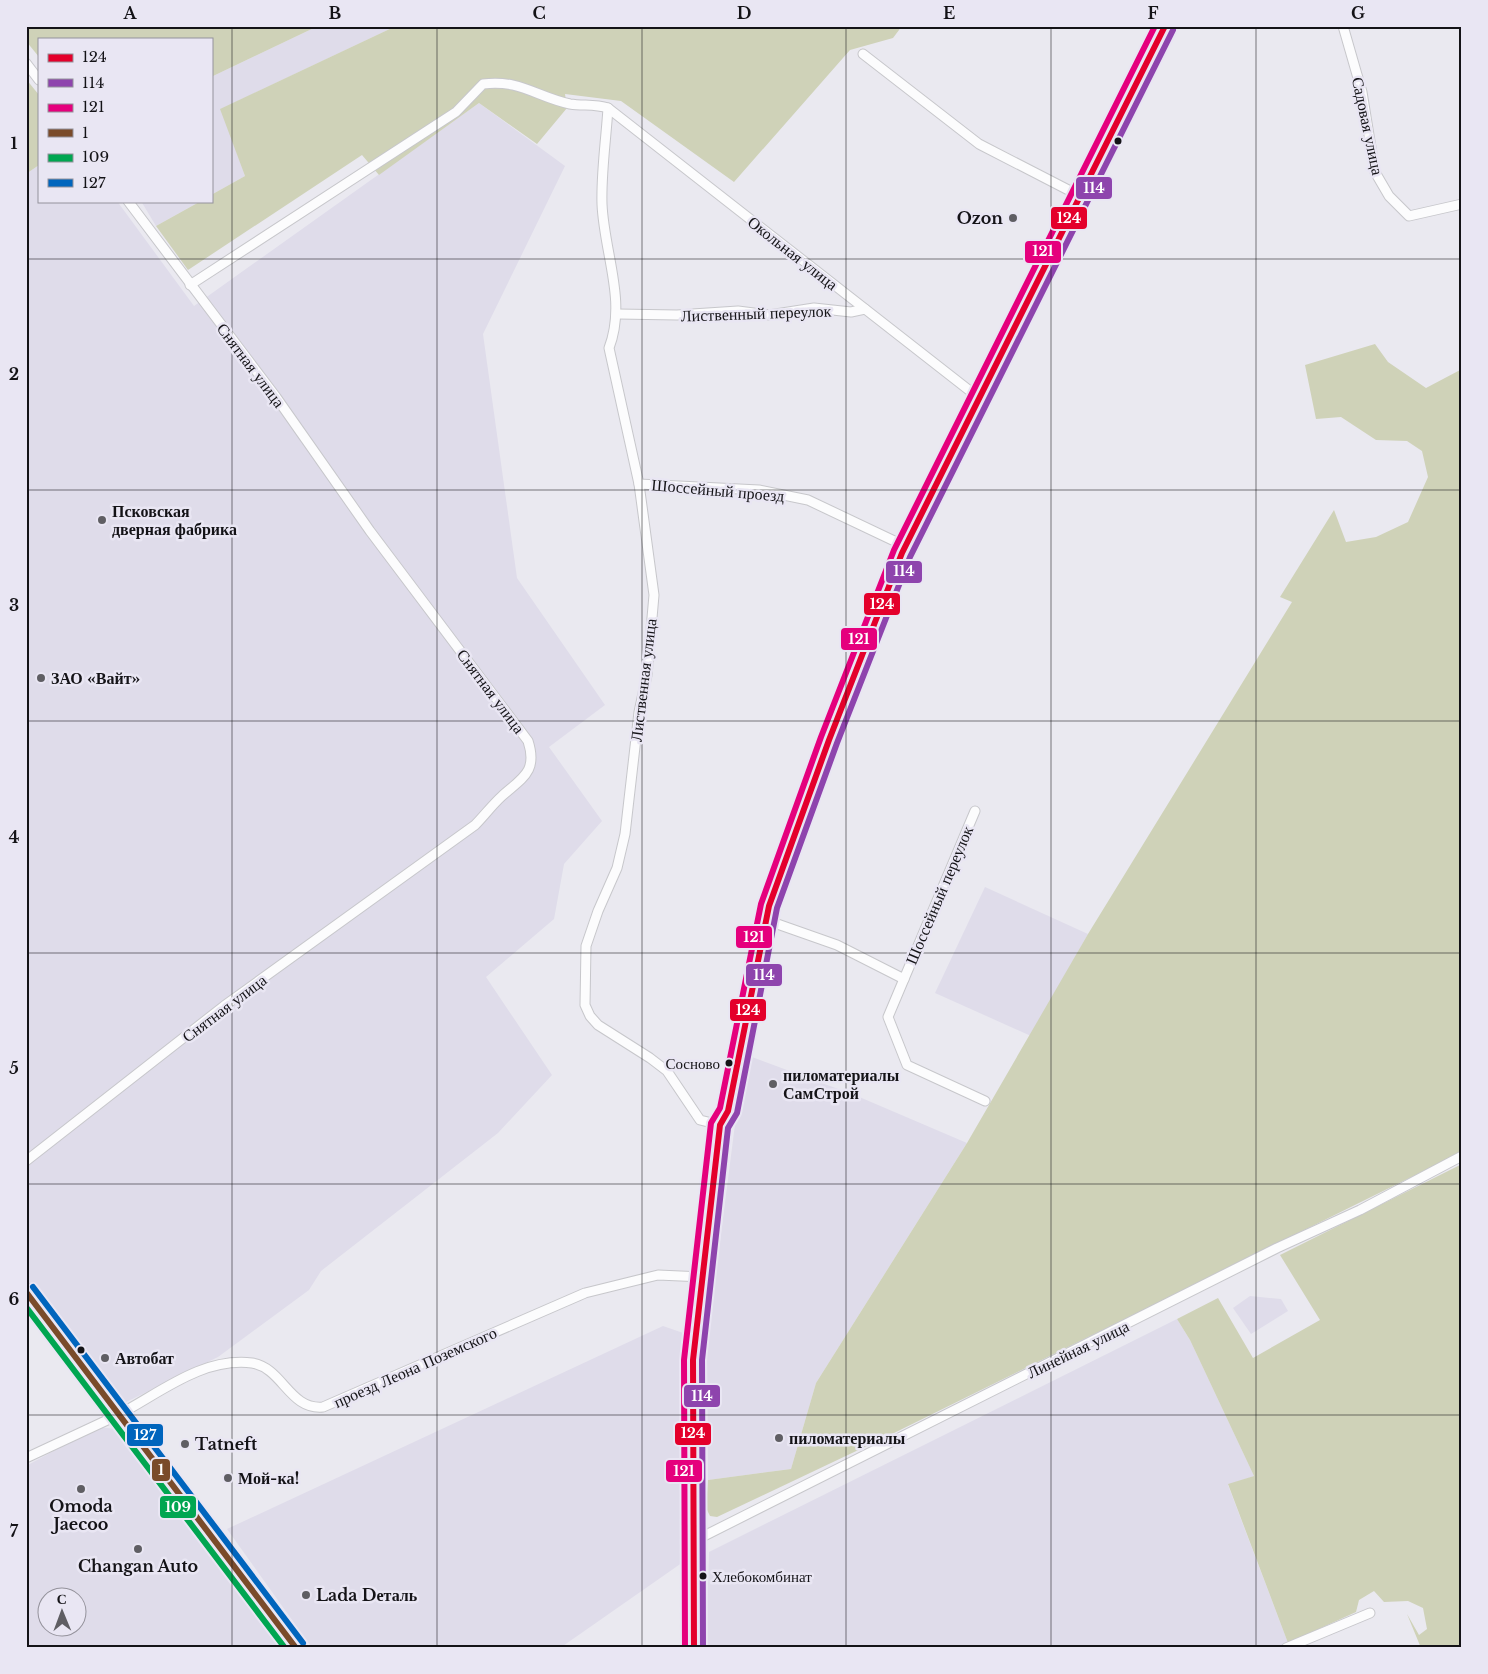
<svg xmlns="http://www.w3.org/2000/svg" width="1488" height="1674" viewBox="0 0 1488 1674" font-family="'Libre Baskerville',serif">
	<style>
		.built { fill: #dfdcea; fill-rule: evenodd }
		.green { fill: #cfd2b8 }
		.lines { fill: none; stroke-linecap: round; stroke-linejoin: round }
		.minor-casing { stroke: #c7c7cb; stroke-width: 11 }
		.primary-casing { stroke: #a19994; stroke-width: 18 }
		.minor { stroke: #fcfcfd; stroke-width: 9 }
		.primary { stroke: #e6e1dc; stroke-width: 15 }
		.bus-1-casing { stroke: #e9e6f3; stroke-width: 10 }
		.bus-2-casing { stroke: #e9e6f3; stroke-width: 10 }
		.bus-3-casing { stroke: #e9e6f3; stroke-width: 10 }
		.bus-4-casing { stroke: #e9e6f3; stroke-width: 10 }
		.bus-5-casing { stroke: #e9e6f3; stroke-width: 10 }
		.bus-6-casing { stroke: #e9e6f3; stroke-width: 10 }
		.bus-1 { stroke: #e4002b; stroke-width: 6 }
		.bus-2 { stroke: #8e44ad; stroke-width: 6 }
		.bus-3 { stroke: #e5007d; stroke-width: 6 }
		.bus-4 { stroke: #7a4b2a; stroke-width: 6 }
		.bus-5 { stroke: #00a651; stroke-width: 6 }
		.bus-6 { stroke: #0065bd; stroke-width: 6 }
		.grid { fill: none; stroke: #141317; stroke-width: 1; stroke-opacity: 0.55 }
		.bus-dot { fill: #141317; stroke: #e9e6f3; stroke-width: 2 }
		.poi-dot { fill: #5f5e63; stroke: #e9e6f3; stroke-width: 2 }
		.labels { text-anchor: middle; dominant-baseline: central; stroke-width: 5; stroke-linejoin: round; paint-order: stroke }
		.bus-label { font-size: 15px; fill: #141317; stroke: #e9e6f3; text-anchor: end }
		.street-label { font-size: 16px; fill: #141317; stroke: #e9e6f3 }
		.poi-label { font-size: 16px; font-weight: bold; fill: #141317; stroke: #e9e6f3; text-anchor: start }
		.line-badge { stroke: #e9e6f3; stroke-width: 2 }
		.badge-label { font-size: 14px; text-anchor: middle; font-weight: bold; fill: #fff }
		.neatline { fill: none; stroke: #141317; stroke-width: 2 }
		.grid-label { font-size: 16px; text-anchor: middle; font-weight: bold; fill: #141317 }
	</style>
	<rect width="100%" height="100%" fill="#eae9f0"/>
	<g class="built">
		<polygon points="318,26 396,26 221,109 245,176 211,195 211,77"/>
		<polygon points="479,103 565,166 483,334 517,578 605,705 549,747 602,821 564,864 554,919 486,977 552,1075 498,1133 321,1271 309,1290 218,1357 120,1405 26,1283 26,174 39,165 39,201 117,201 194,306"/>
		<polygon points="141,201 201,201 156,226"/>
		<polygon points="985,887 1088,934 1031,1036 935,993"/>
		<polygon points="744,1054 857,1096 967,1143 816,1383 791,1469 708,1480 707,1343"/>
		<polygon points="1250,1296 1281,1299 1288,1311 1251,1334 1233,1308"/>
		<polygon points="1177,1319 1190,1340 1254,1476 1228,1485 1288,1643 1274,1648 706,1648 709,1552"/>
		<polygon points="663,1326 689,1335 686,1560 560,1648 312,1648 227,1529"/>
		<path d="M 98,1427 L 116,1429 L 284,1648 L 26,1648 L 26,1466 ZM 48,1596 L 78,1596 L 78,1626 L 48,1626 Z"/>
	</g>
	<g class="green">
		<polygon points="26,26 318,26 211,77 211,39 39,39 39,57 26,41"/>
		<polygon points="396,26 902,26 893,38 850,50 734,182 621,101 565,94 567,108 537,144 479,103 379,175 362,155 188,270 156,226 201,201 211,201 211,195 245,176 220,109"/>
		<polygon points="26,79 39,95 39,165 26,174"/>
		<polygon points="1375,344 1388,362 1426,388 1462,369 1462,1152 890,1435 717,1517 710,1516 706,1508 708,1480 791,1469 816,1383 967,1143 1088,934 1292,602 1280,597 1334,510 1346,542 1376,537 1408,522 1428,477 1422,451 1407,441 1376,440 1341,417 1316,419 1305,365"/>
		<polygon points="1462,1164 1462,1648 1421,1648 1407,1614 1419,1635 1427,1629 1423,1608 1408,1601 1384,1602 1374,1591 1359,1600 1356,1612 1288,1643 1228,1484 1254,1476 1190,1340 1177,1319 1218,1298 1253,1358 1320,1320 1280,1255"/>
	</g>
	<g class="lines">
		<g class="minor-casing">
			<g id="minor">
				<polyline points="1343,26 1362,92 1375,172 1389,196 1409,216 1462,204"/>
				<polyline points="863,54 979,144 1080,196"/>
				<polyline points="26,63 39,80"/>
				<path d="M 608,108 C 606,140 601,173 602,204 C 604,253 627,301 609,348 L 639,484 L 654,595 L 647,675 L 639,712 L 625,834 L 617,868 L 598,911 L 586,946 L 585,1005 L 590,1016 L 598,1025 L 650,1058 L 667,1071 L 700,1120 L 720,1125"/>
				<path d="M 190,285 L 456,112 L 483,84 C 519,79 537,97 570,104 C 583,106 595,104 608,108 L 979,398"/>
				<polyline points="618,314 677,315 738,311 769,315 814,308 851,312 865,309"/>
				<polyline points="639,484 759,490 808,500 907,547"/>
				<polyline points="766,920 837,945 904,979 975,811"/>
				<polyline points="904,979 888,1017 907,1065 985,1101"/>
				<path d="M 26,1161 L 224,1006 L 475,825 C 484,816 492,805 502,796 C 522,778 538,772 528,741 L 370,531 L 276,397 L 128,201"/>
				<path d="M 26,1458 C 56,1444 86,1430 116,1416 C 159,1394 201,1357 252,1363 C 283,1368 289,1410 323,1407 L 585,1293 L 658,1275 L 703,1277"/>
				<polyline points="694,1541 1277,1248 1360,1210 1462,1156"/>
				<polyline points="694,1648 693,1360 720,1125 728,1111 769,906 829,740 902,553 1165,26"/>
				<polyline points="1286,1648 1370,1613"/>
			</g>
		</g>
		<g class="primary-casing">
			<polyline id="primary" points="26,1292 296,1648"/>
		</g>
		<use href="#minor" class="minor"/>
		<use href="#primary" class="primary"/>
		<g class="bus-1-casing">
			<polyline id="bus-1" points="694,1648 693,1360 720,1125 728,1111 769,906 829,740 902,553 1165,26"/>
		</g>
		<g class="bus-2-casing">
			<polyline id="bus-2" points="703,1648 702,1360 728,1128 737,1113 777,908 837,743 910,557 1173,30"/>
		</g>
		<g class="bus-3-casing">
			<polyline id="bus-3" points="685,1648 684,1360 711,1123 720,1108 761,904 821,737 894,550 1155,26"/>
		</g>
		<g class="bus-4-casing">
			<polyline id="bus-4" points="26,1292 296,1648"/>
		</g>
		<g class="bus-5-casing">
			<polyline id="bus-5" points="26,1307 285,1648"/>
		</g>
		<g class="bus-6-casing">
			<polyline id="bus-6" points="33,1287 303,1643"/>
		</g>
		<use href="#bus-1" class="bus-1"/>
		<use href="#bus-2" class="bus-2"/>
		<use href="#bus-3" class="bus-3"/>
		<use href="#bus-4" class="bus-4"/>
		<use href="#bus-5" class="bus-5"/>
		<use href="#bus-6" class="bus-6"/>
	</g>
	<path class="grid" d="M 232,26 L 232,1648M 437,26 L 437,1648M 642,26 L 642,1648M 846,26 L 846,1648M 1051,26 L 1051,1648M 1256,26 L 1256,1648M 26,259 L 1462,259M 26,490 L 1462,490M 26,721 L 1462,721M 26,953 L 1462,953M 26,1184 L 1462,1184M 26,1415 L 1462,1415"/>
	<g class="bus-dot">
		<circle cx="1118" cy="141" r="4.5"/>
		<circle cx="729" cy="1063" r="4.5"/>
		<circle cx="81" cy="1350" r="4.5"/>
		<circle cx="703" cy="1576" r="4.5"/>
	</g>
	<g class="poi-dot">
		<circle cx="1013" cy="218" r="5"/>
		<circle cx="102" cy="520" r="5"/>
		<circle cx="41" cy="678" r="5"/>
		<circle cx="773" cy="1084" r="5"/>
		<circle cx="105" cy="1358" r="5"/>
		<circle cx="779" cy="1438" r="5"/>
		<circle cx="185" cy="1444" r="5"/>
		<circle cx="228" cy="1478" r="5"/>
		<circle cx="81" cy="1489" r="5"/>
		<circle cx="138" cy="1549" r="5"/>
		<circle cx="306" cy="1595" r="5"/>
	</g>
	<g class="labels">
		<g class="bus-label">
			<text x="720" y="1063">Сосново</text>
			<text x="712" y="1576" text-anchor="start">Хлебокомбинат</text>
		</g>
		<g class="street-label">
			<text transform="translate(1368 126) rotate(78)">Садовая улица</text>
			<text transform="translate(793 253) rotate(38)">Окольная улица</text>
			<text transform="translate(756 313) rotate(-2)">Лиственный переулок</text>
			<text transform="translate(251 365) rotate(53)">Снятная улица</text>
			<text transform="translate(718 490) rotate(5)">Шоссейный проезд</text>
			<text transform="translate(643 680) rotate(-83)">Лиственная улица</text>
			<text transform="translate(491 691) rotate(53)">Снятная улица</text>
			<text transform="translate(939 895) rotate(-67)">Шоссейный переулок</text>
			<text transform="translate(224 1008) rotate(-37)">Снятная улица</text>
			<text transform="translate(1078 1349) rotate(-26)">Линейная улица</text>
			<text transform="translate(415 1367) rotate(-24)">проезд Леона Поземского</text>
		</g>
		<g class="poi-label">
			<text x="1003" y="218" text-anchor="end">Ozon</text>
			<text x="112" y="511">Псковская<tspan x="112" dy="18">дверная фабрика</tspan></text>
			<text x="51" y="678">ЗАО «Вайт»</text>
			<text x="783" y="1075">пиломатериалы<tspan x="783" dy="18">СамСтрой</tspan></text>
			<text x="115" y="1358">Автобат</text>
			<text x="789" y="1438">пиломатериалы</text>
			<text x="195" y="1444">Tatneft</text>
			<text x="238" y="1478">Мой-ка!</text>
			<text x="81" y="1506" text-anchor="middle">Omoda<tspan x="81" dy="18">Jaecoo</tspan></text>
			<text x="138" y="1566" text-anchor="middle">Changan Auto</text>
			<text x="316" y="1595">Lada Dеталь</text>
		</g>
	</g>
	<g class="line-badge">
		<rect x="1075" y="176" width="38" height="24" rx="5" fill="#8e44ad"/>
		<rect x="1050" y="206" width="38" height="24" rx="5" fill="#e4002b"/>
		<rect x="1024" y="240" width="38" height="24" rx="5" fill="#e5007d"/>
		<rect x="885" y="560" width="38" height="24" rx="5" fill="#8e44ad"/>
		<rect x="863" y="592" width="38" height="24" rx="5" fill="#e4002b"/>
		<rect x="840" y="627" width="38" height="24" rx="5" fill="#e5007d"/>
		<rect x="735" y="925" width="38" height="24" rx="5" fill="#e5007d"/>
		<rect x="745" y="963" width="38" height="24" rx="5" fill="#8e44ad"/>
		<rect x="729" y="998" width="38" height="24" rx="5" fill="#e4002b"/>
		<rect x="683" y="1384" width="38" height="24" rx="5" fill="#8e44ad"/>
		<rect x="674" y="1422" width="38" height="24" rx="5" fill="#e4002b"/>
		<rect x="126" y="1423" width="38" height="24" rx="5" fill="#0065bd"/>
		<rect x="151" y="1458" width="20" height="24" rx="5" fill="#7a4b2a"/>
		<rect x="665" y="1459" width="38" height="24" rx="5" fill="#e5007d"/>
		<rect x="159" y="1495" width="38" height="24" rx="5" fill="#00a651"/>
	</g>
	<g class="badge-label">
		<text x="1094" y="193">114</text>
		<text x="1069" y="223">124</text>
		<text x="1043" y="256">121</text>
		<text x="904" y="576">114</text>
		<text x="882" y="609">124</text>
		<text x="859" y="644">121</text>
		<text x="754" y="942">121</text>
		<text x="764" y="980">114</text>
		<text x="748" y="1015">124</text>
		<text x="702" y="1401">114</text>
		<text x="693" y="1438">124</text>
		<text x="145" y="1440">127</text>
		<text x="161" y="1475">1</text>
		<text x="684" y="1476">121</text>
		<text x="178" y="1512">109</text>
	</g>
	<rect width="1488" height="1674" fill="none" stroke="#e9e6f3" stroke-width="55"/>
	<rect x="38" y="38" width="175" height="165" fill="#e9e6f3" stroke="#94929b"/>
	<rect x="48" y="54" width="25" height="8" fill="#e4002b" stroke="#94929b"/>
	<text x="82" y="62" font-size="15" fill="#141317">124</text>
	<rect x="48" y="79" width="25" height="8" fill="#8e44ad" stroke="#94929b"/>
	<text x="82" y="88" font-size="15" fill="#141317">114</text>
	<rect x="48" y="104" width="25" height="8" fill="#e5007d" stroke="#94929b"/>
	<text x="82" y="112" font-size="15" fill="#141317">121</text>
	<rect x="48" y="129" width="25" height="8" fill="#7a4b2a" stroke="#94929b"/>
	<text x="82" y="138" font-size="15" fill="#141317">1</text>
	<rect x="48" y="154" width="25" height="8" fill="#00a651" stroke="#94929b"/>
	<text x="82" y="162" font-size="15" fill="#141317">109</text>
	<rect x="48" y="179" width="25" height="8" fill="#0065bd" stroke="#94929b"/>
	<text x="82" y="188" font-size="15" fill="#141317">127</text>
	<g transform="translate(62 1612) rotate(359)"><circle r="24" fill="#e9e6f3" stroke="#94929b"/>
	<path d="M0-4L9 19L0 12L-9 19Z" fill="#5f5e63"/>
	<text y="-8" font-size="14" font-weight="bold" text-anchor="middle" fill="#141317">С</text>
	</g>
	<rect x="28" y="28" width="1432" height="1618" class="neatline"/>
	<g class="grid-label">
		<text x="130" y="19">A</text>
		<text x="335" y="19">B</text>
		<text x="539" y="19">C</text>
		<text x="744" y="19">D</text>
		<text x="949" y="19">E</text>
		<text x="1153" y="19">F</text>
		<text x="1358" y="19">G</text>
		<text x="14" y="149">1</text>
		<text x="14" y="380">2</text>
		<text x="14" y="611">3</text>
		<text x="14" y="843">4</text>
		<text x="14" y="1074">5</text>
		<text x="14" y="1305">6</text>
		<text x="14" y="1537">7</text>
	</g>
</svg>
